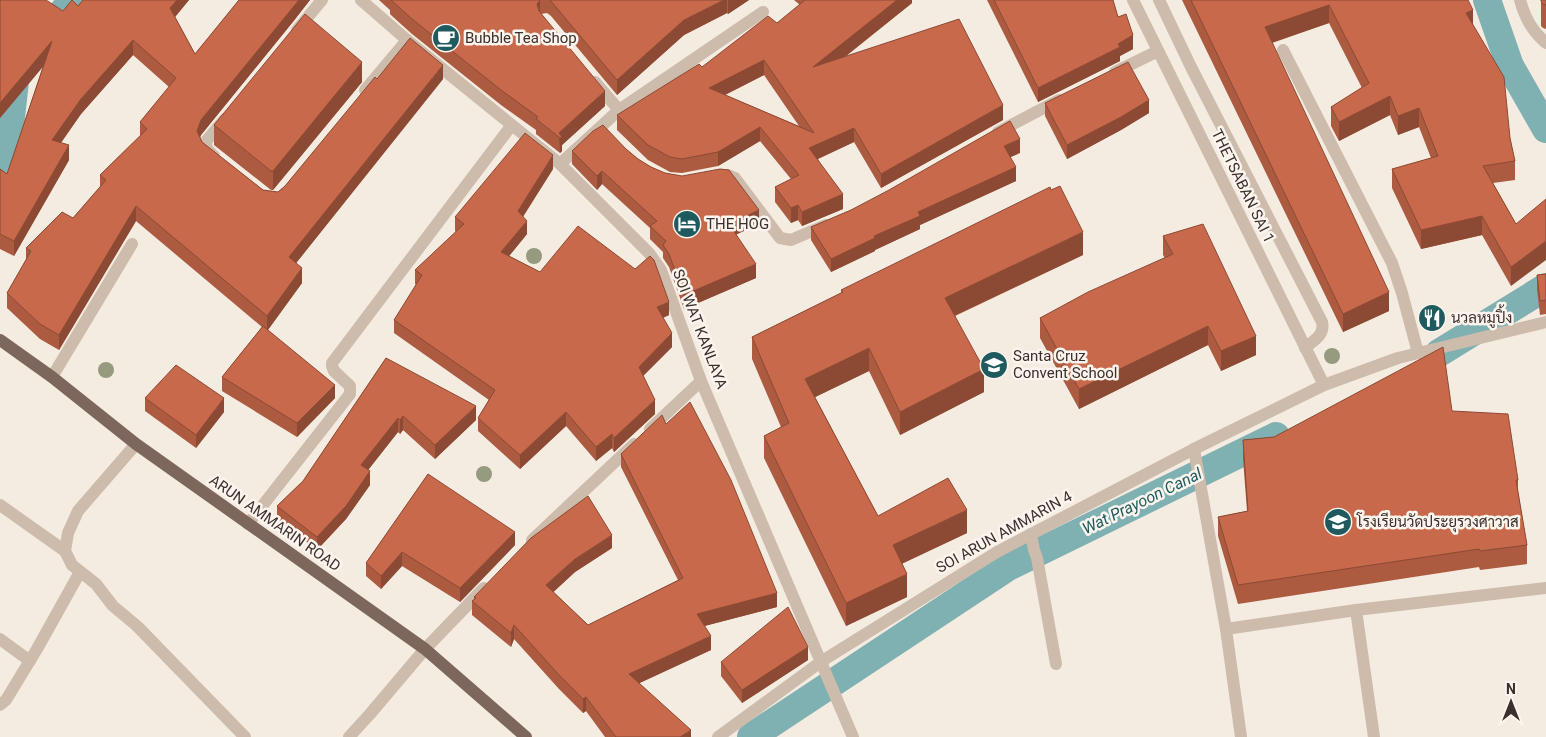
<svg xmlns="http://www.w3.org/2000/svg" width="1546" height="737" viewBox="0 0 1546 737" font-family="Roboto,Sarabun,sans-serif">
	<style>
		.lines { fill: none; stroke-linecap: round; stroke-linejoin: round }
		.canal { stroke: #7fb0b2; stroke-width: 28 }
		.minor { stroke: #cdbbac; stroke-width: 12 }
		.major { stroke: #7d675c; stroke-width: 12 }
		.tree { fill: #969b7f }
		.wall { fill: #ac5a40; fill-rule: evenodd }
		.shaded-wall { fill: #8c4a34 }
		.building { fill: #c8694b; stroke: #8c4a34; fill-rule: evenodd }
		.labels { text-anchor: middle; dominant-baseline: central; stroke-width: 5; stroke-linejoin: round; paint-order: stroke }
		.poi-label { font-size: 15px; fill: #3b302b; stroke: #fbf5ee; text-anchor: start }
		.street-label { font-size: 15px; fill: #3b302b; stroke: #fbf5ee }
		.water-label { font-size: 16px; font-style: italic; fill: #1f5a5e; stroke: #fbf5ee }
	</style>
	<rect width="100%" height="100%" fill="#f4ebe1"/>
	<g class="lines">
		<g class="canal">
			<polyline points="1487,0 1510,66 1546,129"/>
			<polyline points="0,165 8,144 16,72 72,0"/>
			<polyline points="1439,353 1546,287"/>
			<polyline points="751,737 1008,567 1276,436"/>
		</g>
		<g class="minor">
			<polyline points="361,0 407,40 560,164 649,253 661,270 701,381 853,737"/>
			<polyline points="1133,0 1324,385"/>
			<path d="M 1159,0 L 1191,67 L 1322,322 C 1325,335 1314,340 1305,348"/>
			<path d="M 1520,0 C 1525,18 1532,31 1546,43"/>
			<polyline points="297,30 322,0"/>
			<polyline points="1283,50 1392,263 1402,293 1418,353"/>
			<polyline points="1115,72 1158,51"/>
			<polyline points="595,82 619,110"/>
			<polyline points="365,90 407,40"/>
			<polyline points="998,132 1059,100"/>
			<path d="M 214,156 C 209,151 204,148 207,140 L 225,119"/>
			<polyline points="560,164 619,110 763,12"/>
			<polyline points="718,175 728,175 735,178 780,238 791,240 826,225"/>
			<polyline points="52,377 132,244"/>
			<polyline points="650,429 701,381"/>
			<polyline points="136,444 78,511 68,533 65,551 72,565 96,584 113,606 137,626 245,737"/>
			<polyline points="1194,449 1226,629 1241,737"/>
			<polyline points="0,505 65,551"/>
			<polyline points="248,524 350,394 350,386 334,371 332,366 332,363 511,126"/>
			<polyline points="1031,534 1034,550 1037,558 1056,664"/>
			<polyline points="532,540 634,444"/>
			<polyline points="1356,610 1374,737"/>
			<polyline points="1226,629 1356,610 1546,588"/>
			<polyline points="0,639 30,661"/>
			<polyline points="0,705 6,700 37,649 80,572"/>
			<polyline points="349,737 370,714 425,649 484,588"/>
			<polyline points="718,737 822,661 997,552 1194,449 1324,385 1398,358 1546,322"/>
		</g>
		<polyline class="major" points="0,340 52,377 136,444 425,649 526,737"/>
	</g>
	<g class="tree">
		<circle cx="534" cy="256" r="8"/>
		<circle cx="1332" cy="356" r="8"/>
		<circle cx="106" cy="370" r="8"/>
		<circle cx="484" cy="474" r="8"/>
	</g>
	<g class="wall">
		<polygon points="0,0 63,11 78,6 83,0 189,0 175,17 195,54 239,0 310,0 292,23 201,135 200,137 202,142 263,190 278,192 285,186 377,79 443,79 296,263 302,283 268,330 335,398 297,437 222,391 222,377 262,327 136,221 59,350 40,339 7,308 7,293 26,260 26,248 73,218 100,187 100,175 140,136 140,122 169,87 133,55 81,114 61,143 69,160 14,256 0,249 0,169 7,174 43,66 0,118"/>
		<polygon points="379,0 749,0 728,14 727,13 684,35 617,95 551,16 547,13 541,14 605,106 562,145 562,151 560,153 536,134 536,130 501,105 412,34 392,16 390,14 390,10"/>
		<path d="M 794,0 L 912,0 L 912,3 L 845,57 L 1003,120 L 881,188 L 854,142 L 818,159 L 843,209 L 802,226 L 798,220 L 791,223 L 775,202 L 775,187 L 791,179 L 760,141 L 718,166 L 682,173 L 670,172 L 648,160 L 617,130 L 617,115 L 702,67 L 777,23 L 800,5 ZM 764,75 L 799,126 L 725,95 Z"/>
		<polygon points="987,0 1113,0 1118,17 1133,49 1120,56 1120,61 1038,102"/>
		<polygon points="1182,0 1468,0 1473,25 1510,138 1515,161 1515,180 1493,183 1516,224 1511,286 1482,235 1421,249 1392,188 1392,169 1431,158 1419,127 1398,135 1390,115 1339,141 1331,126 1331,107 1362,88 1329,23 1272,43 1389,311 1343,332"/>
		<polygon points="1541,0 1546,0 1546,29 1543,28 1541,26"/>
		<polygon points="362,82 273,190 271,190 214,145 214,125"/>
		<polygon points="1045,103 1149,113 1121,130 1067,159 1045,116"/>
		<polygon points="626,149 638,159 651,167 759,224 736,234 756,278 684,309 669,267 663,258 663,252 650,239 650,228 602,184 597,190 572,164 572,151"/>
		<polygon points="1020,153 1010,157 1016,181 920,225 920,229 875,250 875,251 831,272 811,240 811,227"/>
		<polygon points="553,169 523,217 527,234 509,256 540,272 669,315 663,318 672,347 643,376 655,414 614,452 612,448 596,461 566,426 520,469 478,431 478,418 489,400 394,333 394,320 417,285 415,284 415,270 456,232 455,231 455,217"/>
		<polygon points="1163,236 1256,355 1221,371 1208,345 1079,409 1040,338 1040,318 1165,258 1163,255"/>
		<polygon points="1083,255 955,316 984,392 900,435 869,371 815,397 878,516 967,533 901,564 907,597 846,626 764,458 764,436 781,427 752,359 752,337 841,293 841,290"/>
		<polygon points="1546,274 1546,314 1540,315 1537,289 1537,275"/>
		<polygon points="386,358 476,420 435,459 403,430 400,434 398,432 368,470 370,485 346,519 317,550 277,520 277,506 303,481"/>
		<polygon points="145,398 224,412 196,448 145,411"/>
		<polygon points="1452,411 1518,480 1518,492 1527,545 1527,564 1480,570 1479,567 1238,604 1218,536 1218,517 1247,511 1243,459 1243,440 1274,437"/>
		<polygon points="666,424 777,607 704,626 711,650 639,683 691,737 605,737 586,711 583,713 559,689 514,639 511,647 472,615 472,601 474,600 474,597 612,548 575,572 553,592 588,625 678,580 621,467 621,454"/>
		<polygon points="428,474 515,545 460,602 402,566 381,589 366,576 366,563"/>
		<polygon points="808,660 742,703 721,676 721,662"/>
	</g>
	<g class="shaded-wall">
		<polygon points="177,0 189,0 170,23 170,8"/>
		<polygon points="299,0 310,0 292,23 201,135 197,146 197,131 201,120"/>
		<polygon points="540,0 540,14 537,19 537,4"/>
		<polygon points="724,0 727,0 727,13 684,35 617,95 617,80 684,20"/>
		<polygon points="728,0 749,0 728,14"/>
		<polygon points="897,0 912,0 912,3 813,82 813,67"/>
		<polygon points="1329,5 1329,23 1265,45 1265,27"/>
		<polygon points="1473,10 1473,29 1466,13"/>
		<polygon points="1133,35 1133,49 1120,56 1120,61 1038,102 1038,88"/>
		<polygon points="133,40 133,55 81,114 52,155 52,140 81,99"/>
		<polygon points="52,41 52,56 0,118 0,103"/>
		<polygon points="764,60 764,75 709,103 709,88"/>
		<polygon points="362,62 362,82 273,190 273,171"/>
		<polygon points="443,65 443,79 289,272 289,257"/>
		<polygon points="605,91 605,106 562,145 562,151 560,153 559,133"/>
		<polygon points="1390,96 1390,115 1339,141 1339,122"/>
		<polygon points="1149,100 1149,113 1121,130 1067,159 1067,145"/>
		<polygon points="1003,105 1003,120 881,188 881,174"/>
		<polygon points="1419,108 1419,127 1398,135 1398,116"/>
		<polygon points="760,127 760,141 718,166 718,152"/>
		<polygon points="854,128 854,142 809,163 809,148"/>
		<polygon points="1020,139 1020,153 1004,160 1004,146"/>
		<polygon points="69,145 69,160 14,256 14,241"/>
		<polygon points="553,155 553,169 518,224 518,211"/>
		<polygon points="1016,167 1016,181 920,225 920,229 875,250 875,251 831,272 831,259 918,212"/>
		<polygon points="602,171 602,184 597,190 597,176"/>
		<polygon points="843,194 843,209 802,226 802,212"/>
		<polygon points="798,205 798,220 791,223 791,208"/>
		<polygon points="136,206 136,221 59,350 59,335"/>
		<polygon points="759,210 759,224 729,238 729,224"/>
		<polygon points="1482,216 1482,235 1421,249 1421,230"/>
		<polygon points="527,221 527,234 501,266 501,252"/>
		<polygon points="1083,232 1083,255 945,320 945,298"/>
		<polygon points="1546,241 1546,260 1511,286 1511,267"/>
		<polygon points="756,264 756,278 684,309 684,295"/>
		<polygon points="302,268 302,283 267,331 267,316"/>
		<polygon points="1389,292 1389,311 1343,332 1343,314"/>
		<polygon points="669,302 669,315 657,320 657,307"/>
		<polygon points="1208,326 1208,345 1079,409 1079,389"/>
		<polygon points="672,333 672,347 639,380 639,367"/>
		<polygon points="1256,336 1256,355 1221,371 1221,351"/>
		<polygon points="869,348 869,371 805,402 805,379"/>
		<polygon points="984,369 984,392 900,435 900,412"/>
		<polygon points="335,385 335,398 297,437 297,423"/>
		<polygon points="224,398 224,412 196,448 196,435"/>
		<polygon points="655,400 655,414 614,452 614,438"/>
		<polygon points="476,406 476,420 435,459 435,445"/>
		<polygon points="566,412 566,426 520,469 520,455"/>
		<polygon points="403,416 403,430 400,434 400,420"/>
		<polygon points="398,418 398,432 361,479 361,465"/>
		<polygon points="612,434 612,448 596,461 596,447"/>
		<polygon points="370,471 370,485 346,519 317,550 317,537"/>
		<polygon points="967,510 967,533 893,568 893,545"/>
		<polygon points="515,532 515,545 460,602 460,588"/>
		<polygon points="612,535 612,548 575,572 546,599 546,585 575,559"/>
		<polygon points="402,552 402,566 381,589 381,576"/>
		<polygon points="907,574 907,597 846,626 846,603"/>
		<polygon points="777,593 777,607 697,628 697,614"/>
		<polygon points="514,625 514,639 511,647 511,633"/>
		<polygon points="711,636 711,650 629,688 629,674"/>
		<polygon points="808,647 808,660 742,703 742,690"/>
		<polygon points="586,697 586,711 583,713 583,699"/>
		<polygon points="691,730 691,737 680,737"/>
	</g>
	<g class="building">
		<polygon points="0,0 46,0 63,11 72,0 78,6 83,0 177,0 170,8 195,54 239,0 299,0 201,120 197,131 202,142 263,190 278,192 285,186 375,77 377,79 410,38 443,65 289,257 302,268 267,316 136,206 59,335 40,324 7,293 31,251 26,248 62,212 73,218 106,180 100,175 147,129 140,122 176,78 133,40 81,99 52,140 69,145 14,241 0,234 0,169 7,174 52,41 0,103"/>
		<polygon points="391,0 540,0 537,4 539,11 605,91 559,133 562,137 560,138 536,119 538,117 501,90 412,19"/>
		<polygon points="550,0 724,0 684,20 617,80"/>
		<path d="M 805,0 L 897,0 L 813,67 L 959,19 L 1003,105 L 881,174 L 854,128 L 809,148 L 843,194 L 802,212 L 798,205 L 791,208 L 775,187 L 799,175 L 760,127 L 718,152 L 682,159 L 670,157 L 648,145 L 617,115 L 699,64 L 702,67 L 768,16 L 777,23 ZM 764,60 L 814,133 L 709,88 Z"/>
		<polygon points="994,0 1113,0 1118,17 1126,14 1133,35 1118,44 1120,47 1038,88"/>
		<polygon points="1191,0 1468,0 1473,10 1466,13 1504,77 1510,138 1515,161 1483,166 1516,224 1546,199 1546,241 1511,267 1482,216 1421,230 1392,169 1438,156 1419,108 1398,116 1390,96 1339,122 1331,107 1369,83 1329,5 1265,27 1389,292 1343,314"/>
		<polygon points="1541,0 1546,0 1546,5 1543,4 1541,1"/>
		<polygon points="305,14 362,62 273,171 271,171 214,125"/>
		<polygon points="1128,62 1149,100 1121,117 1067,145 1045,103"/>
		<polygon points="1010,121 1020,139 1004,146 1016,167 918,212 920,216 874,236 875,238 831,259 811,227 851,210 889,190"/>
		<polygon points="603,125 626,149 638,159 651,167 665,173 682,176 720,169 729,170 759,210 729,224 756,264 684,295 669,254 663,245 666,241 650,226 657,221 602,171 597,176 572,151 593,131"/>
		<polygon points="525,133 553,155 518,211 527,221 501,252 540,272 578,226 635,269 650,256 654,260 669,302 657,307 672,333 639,367 655,400 614,438 612,434 596,447 566,412 520,455 478,418 495,390 394,320 422,275 415,270 464,224 455,217"/>
		<polygon points="1060,186 1083,232 945,298 984,369 900,412 869,348 805,379 878,516 948,478 967,510 893,545 907,574 846,603 764,436 789,423 752,337 843,292 841,290 1050,187 1051,190"/>
		<polygon points="1203,224 1256,336 1221,351 1208,326 1079,389 1040,318 1088,292 1173,254 1163,236"/>
		<polygon points="1546,274 1546,300 1540,301 1537,275"/>
		<polygon points="263,326 335,385 297,423 222,377"/>
		<polygon points="1443,347 1452,411 1508,414 1518,480 1516,480 1527,545 1480,551 1479,549 1238,585 1218,517 1248,511 1243,440 1274,437"/>
		<polygon points="386,358 476,406 435,445 403,416 400,420 398,418 361,465 370,471 346,506 317,537 277,506 303,481"/>
		<polygon points="176,365 224,398 196,435 145,398"/>
		<polygon points="690,402 731,480 777,593 697,614 711,636 629,674 691,730 680,737 616,737 586,697 583,699 559,675 514,625 511,633 472,601 476,598 474,597 531,538 588,496 612,535 575,559 546,585 588,625 683,578 621,454 662,415 666,424"/>
		<polygon points="428,474 515,532 460,588 402,552 381,576 366,563"/>
		<polygon points="788,607 808,647 742,690 721,662"/>
	</g>
	<defs>
		<g id="cafe-disc" transform="scale(1.4375)"><circle r="9.5" fill="#1f5a5e" stroke="#fbf5ee"/><path d="M-5.5-4.5H6V0H3Q3 3.5 0 3.5H-2.5Q-5.5 3.5-5.5 0ZM3-3.2v2h1.7v-2ZM-6 4.5H4V6H-6Z" fill="#fff"/></g>
		<g id="hotel-disc" transform="scale(1.4375)"><circle r="9.5" fill="#1f5a5e" stroke="#fbf5ee"/><path d="M-6-4.5h1.5V1H6V5H4.5V3h-9V5H-6ZM-4 0a1.8 1.8 0 1 1 3.6 0ZM.5 0V-2.5h3Q6-2.5 6 0Z" fill="#fff"/></g>
		<g id="restaurant-disc" transform="scale(1.4375)"><circle r="9.5" fill="#1f5a5e" stroke="#fbf5ee"/><path d="M-5-6h1v4h1v-4h1v4h1v-4h1v5L-1.5 .5V6h-2V.5L-5-1ZM5-6V6H3V1.5H1.5Q1.5-4 5-6Z" fill="#fff"/></g>
		<g id="school-disc" transform="scale(1.4375)"><circle r="9.5" fill="#1f5a5e" stroke="#fbf5ee"/><path d="M0-5L7-2L0 1L-7-2ZM-4 1L0 2.5L4 1V4Q0 6-4 4Z" fill="#fff"/></g>
	</defs>
	<g fill-rule="evenodd">
		<use href="#cafe-disc" x="446" y="38"/>
		<use href="#hotel-disc" x="687" y="224"/>
		<use href="#restaurant-disc" x="1432" y="318"/>
		<use href="#school-disc" x="994" y="365"/>
		<use href="#school-disc" x="1338" y="522"/>
	</g>
	<g class="labels">
		<g class="poi-label">
			<text x="465" y="38">Bubble Tea Shop</text>
			<text x="706" y="224">THE HOG</text>
			<text x="1451" y="318">นวลหมูปิ้ง</text>
			<text x="1013" y="356">Santa Cruz<tspan x="1013" dy="17">Convent School</tspan></text>
			<text x="1357" y="522">โรงเรียนวัดประยุรวงศาวาส</text>
		</g>
		<g class="street-label">
			<text transform="translate(1243 186) rotate(64)">THETSABAN SAI 1</text>
			<text transform="translate(700 329) rotate(69)">SOI WAT KANLAYA</text>
			<text transform="translate(275 523) rotate(35)">ARUN AMMARIN ROAD</text>
			<text transform="translate(1004 532) rotate(-29)">SOI ARUN AMMARIN 4</text>
		</g>
		<g class="water-label">
			<text transform="translate(1142 501) rotate(-26)">Wat Prayoon Canal</text>
		</g>
	</g>
	<g transform="translate(1511 702)" stroke="#fbf5ee" stroke-width="4" paint-order="stroke">
	<path d="M0-4L9 19L0 12L-9 19Z" fill="#3b302b"/>
	<text y="-8" font-size="14" font-weight="bold" text-anchor="middle" fill="#3b302b">N</text>
	</g>
</svg>
